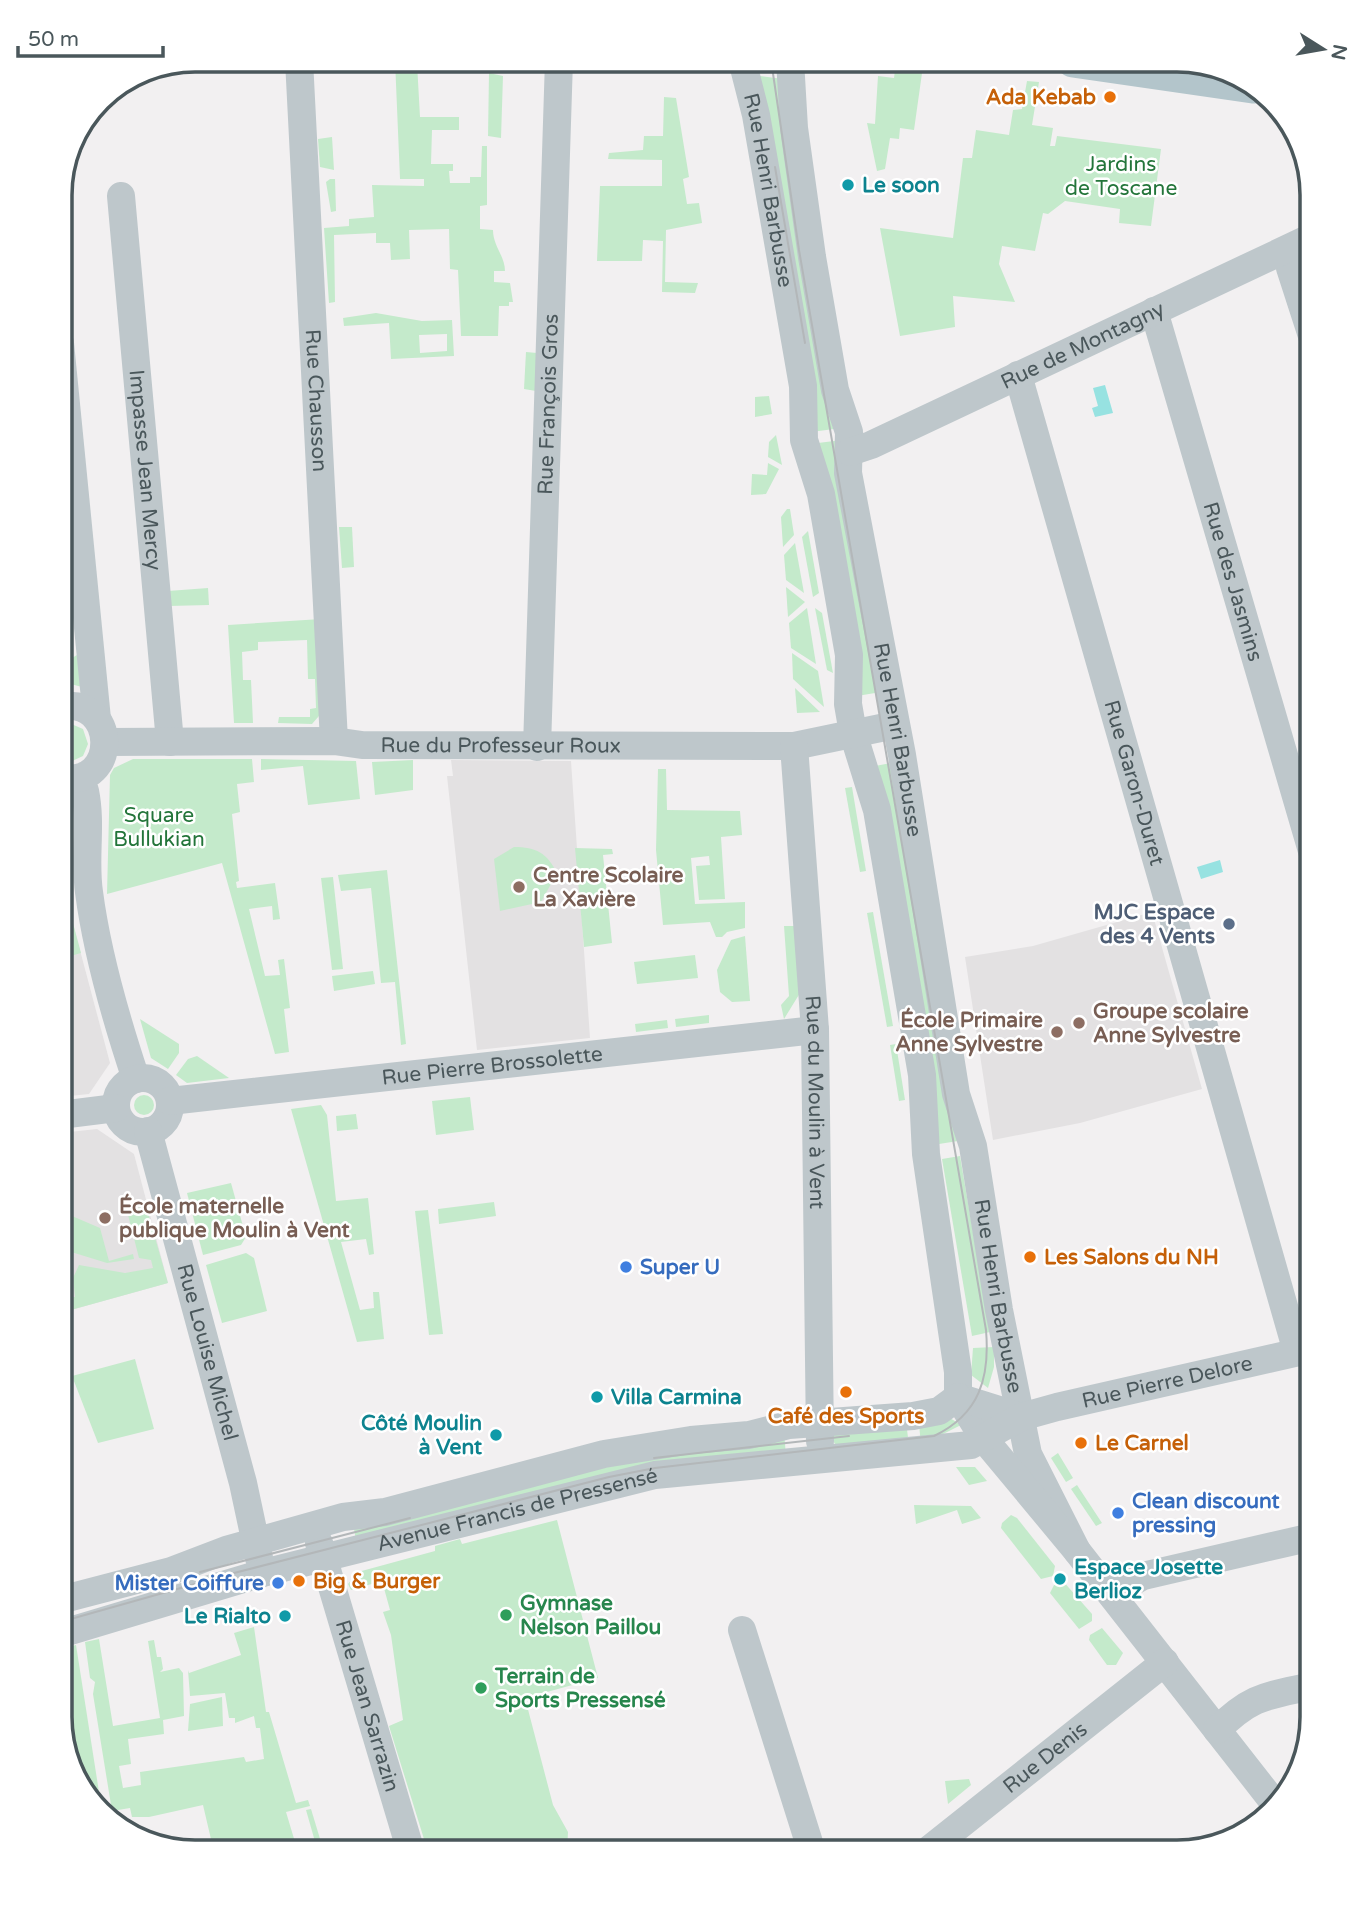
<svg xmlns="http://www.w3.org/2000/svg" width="1372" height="1912" viewBox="0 0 1372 1912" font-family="'Varela Round',sans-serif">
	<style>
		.education { fill: #e3e1e2 }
		.green { fill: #c4eacb; fill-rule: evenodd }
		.water { fill: #97e2e1 }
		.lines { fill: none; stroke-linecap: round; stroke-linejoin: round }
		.minor { stroke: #bec7cb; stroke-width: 28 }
		.major { stroke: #b3c5cb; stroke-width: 35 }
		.tram { stroke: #b3b7b9; stroke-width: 2 }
		.food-dot { fill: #e8710a; stroke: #fff; stroke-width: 2.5 }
		.culture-dot { fill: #0f9aa8; stroke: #fff; stroke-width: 2.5 }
		.education-dot { fill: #8d6e63; stroke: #fff; stroke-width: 2.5 }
		.service-dot { fill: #5c6f8a; stroke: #fff; stroke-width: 2.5 }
		.shop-dot { fill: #3f7fe0; stroke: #fff; stroke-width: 2.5 }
		.leisure-dot { fill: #2e9e5b; stroke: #fff; stroke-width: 2.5 }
		.labels { text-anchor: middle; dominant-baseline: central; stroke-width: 5; stroke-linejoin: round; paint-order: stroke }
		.food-label { font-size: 21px; font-weight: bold; fill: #c56008; stroke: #fff; text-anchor: start }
		.park-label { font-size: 21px; fill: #23753a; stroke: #fff }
		.culture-label { font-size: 21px; font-weight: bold; fill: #0d838f; stroke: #fff; text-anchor: start }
		.street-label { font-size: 21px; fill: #4a575b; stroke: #fff }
		.education-label { font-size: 21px; font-weight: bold; fill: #785e54; stroke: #fff; text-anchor: start }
		.service-label { font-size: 21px; font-weight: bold; fill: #4e5e75; stroke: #fff; text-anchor: end }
		.shop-label { font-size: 21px; font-weight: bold; fill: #366cbe; stroke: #fff; text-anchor: start }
		.leisure-label { font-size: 21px; font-weight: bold; fill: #27864d; stroke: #fff; text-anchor: start }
		.rim { fill: none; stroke: #4a575b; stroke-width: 3.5 }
	</style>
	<rect width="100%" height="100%" fill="#f2f0f1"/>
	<g class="education">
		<polygon points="451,760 571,761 590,1038 477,1050 447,776 453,776"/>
		<polygon points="60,875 110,1063 89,1094 60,1097"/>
		<polygon points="1152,912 1202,1089 1080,1123 993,1140 965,957 1033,946"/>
		<polygon points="97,1129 134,1154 168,1283 60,1313 60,1133"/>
	</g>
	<g class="green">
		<path d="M 395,60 L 417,63 L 420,117 L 459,117 L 459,130 L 432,130 L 431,164 L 453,164 L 453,171 L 449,171 L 450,183 L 470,183 L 470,177 L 481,177 L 482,146 L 487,146 L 487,205 L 480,206 L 480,229 L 493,230 C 493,246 505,256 505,271 L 494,271 L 494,282 L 510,283 L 513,302 L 509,302 L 509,306 L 499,306 L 498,336 L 461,336 L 458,270 L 450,269 L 449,229 L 409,230 L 410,259 L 391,260 L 390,243 L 376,243 L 376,233 L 334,235 L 335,302 L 329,303 L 324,228 L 349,226 L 349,219 L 374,217 L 372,185 L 424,186 L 424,179 L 400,179 Z"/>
		<polygon points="896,62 923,66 914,130 900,128 899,139 890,138 885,169 877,171 867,123 875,124 878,76 894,78"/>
		<polygon points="489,73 503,76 501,138 488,136"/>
		<polygon points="752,75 783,79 834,429 811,432"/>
		<polygon points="1027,81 1039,82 1032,125 1053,128 1050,146 1055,146 1057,136 1161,149 1151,226 1119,223 1120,209 1065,201 1048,214 1043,213 1035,251 1002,246 999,264 1015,302 953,296 955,327 900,336 880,228 953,238 963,158 972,158 976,130 1009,135 1013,110 1022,109"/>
		<polygon points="664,97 676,98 689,177 683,179 687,204 699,203 702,223 666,230 665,282 698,283 695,293 662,292 663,241 643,240 642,261 597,261 600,186 662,186 662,160 608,159 609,153 643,150 644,136 663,136"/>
		<polygon points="332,137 334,170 320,167 318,139"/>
		<polygon points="330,179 335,179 336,211 331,212 326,182"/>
		<path d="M 376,313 L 422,321 L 452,320 L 454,356 L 391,359 L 389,323 L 344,326 L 343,318 ZM 447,334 L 447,351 L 420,353 L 419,335 Z"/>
		<polygon points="526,352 537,353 536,391 524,389"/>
		<polygon points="769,396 772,414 755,417 755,397"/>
		<polygon points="776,435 782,465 768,457 769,442"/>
		<polygon points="842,440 881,692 857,696 818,443"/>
		<polygon points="768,463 779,469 766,494 751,495 752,474 767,475"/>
		<polygon points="787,509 790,509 794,535 783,547 781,517"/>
		<polygon points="339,527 352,527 354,567 342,568"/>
		<polygon points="808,531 819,593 813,597 802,537"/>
		<polygon points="795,543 804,593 786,580 784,555"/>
		<polygon points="786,587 805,602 788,617"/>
		<polygon points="208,588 209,605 169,606 168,591"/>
		<polygon points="807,608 816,664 791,648 789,623"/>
		<polygon points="815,608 822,613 833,673 827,670"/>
		<polygon points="321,619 325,709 312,724 278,723 279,717 310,717 310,709 316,708 315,679 308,679 307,640 258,642 258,650 242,652 243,680 251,680 253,723 234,723 228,625"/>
		<polygon points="792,653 818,671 824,707 793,679"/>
		<polygon points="77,655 86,688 63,682 67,661"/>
		<polygon points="795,688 820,712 797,713"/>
		<polygon points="69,723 83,729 88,744 83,756 70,762 60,759 60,725"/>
		<polygon points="133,759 252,759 254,782 237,784 240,812 232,814 239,881 236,882 237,888 275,883 280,919 273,920 272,906 249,909 265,976 280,975 278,960 284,959 290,1008 284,1009 289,1052 275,1054 222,863 107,894 110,775 114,768"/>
		<polygon points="261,759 356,761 360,799 308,805 303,766 261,770"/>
		<polygon points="413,760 413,790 375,795 372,762"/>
		<polygon points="896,762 958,1141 939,1144 870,767"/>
		<polygon points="658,769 666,769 667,810 740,811 742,835 721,837 725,899 699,900 696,866 710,865 709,856 691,858 695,904 745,902 745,928 727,932 722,937 716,937 710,922 663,925 656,850"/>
		<polygon points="852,787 866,871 860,872 845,788"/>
		<path d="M 514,847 C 536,847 547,853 557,873 L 541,902 L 500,911 L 494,859 Z"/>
		<polygon points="575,848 612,849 613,854 603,855 612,943 584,947"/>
		<polygon points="387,870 406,1044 401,1045 395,982 381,983 371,888 341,891 338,875"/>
		<polygon points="60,875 81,953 67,957 60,931"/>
		<polygon points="333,877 343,969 332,970 321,878"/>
		<polygon points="873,912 893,1026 887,1027 867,913"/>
		<polygon points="784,926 795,926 800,993 784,1019 781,1005 789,996"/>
		<polygon points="745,936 750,1001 732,1002 720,992 717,970 731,940"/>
		<polygon points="695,955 698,978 637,984 634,962"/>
		<polygon points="373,971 375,984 334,991 332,976"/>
		<polygon points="709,1015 709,1023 676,1027 675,1019"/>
		<polygon points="140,1019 179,1044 179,1053 168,1069 151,1058"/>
		<polygon points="667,1020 668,1028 636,1032 635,1024"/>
		<polygon points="896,1044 905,1100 899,1101 890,1045"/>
		<polygon points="197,1056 229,1078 187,1083 176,1075 188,1059"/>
		<circle cx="144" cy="1105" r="10"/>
		<polygon points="470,1097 474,1130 436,1135 432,1101"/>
		<polygon points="321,1105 327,1115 336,1201 368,1198 374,1254 369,1255 366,1239 341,1242 360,1310 374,1308 373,1292 379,1292 384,1339 357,1342 291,1109"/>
		<polygon points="356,1114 358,1129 337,1131 336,1116"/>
		<polygon points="960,1156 990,1332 972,1336 942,1159"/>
		<polygon points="231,1183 246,1237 241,1245 203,1255 187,1193"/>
		<polygon points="494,1202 496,1216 439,1224 438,1209"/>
		<polygon points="146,1206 168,1283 60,1313 60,1281 68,1297 75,1297 73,1278 79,1265 125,1273 153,1268 151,1260 139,1258 127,1211"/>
		<polygon points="428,1210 443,1334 429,1335 415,1211"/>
		<polygon points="72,1216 100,1228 109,1261 133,1254 134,1259 107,1263 68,1251 63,1235"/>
		<polygon points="246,1253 254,1258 267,1311 222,1323 206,1265"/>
		<polygon points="994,1347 994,1367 988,1388 971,1375 973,1348"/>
		<polygon points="135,1359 154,1429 98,1443 72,1376"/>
		<polygon points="950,1418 961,1425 921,1445 919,1424"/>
		<polygon points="906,1421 909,1446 836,1445 827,1433"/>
		<polygon points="784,1432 786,1456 357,1546 353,1523 532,1482"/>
		<polygon points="1058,1453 1073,1478 1066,1482 1051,1458"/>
		<polygon points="956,1467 975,1467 987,1481 969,1485"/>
		<polygon points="1077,1485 1102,1523 1096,1526 1071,1489"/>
		<polygon points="914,1505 971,1506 981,1518 962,1524 957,1510 916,1524"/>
		<polygon points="1011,1515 1017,1518 1055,1566 1053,1576 1041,1579 1001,1528 1002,1523"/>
		<polygon points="557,1520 598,1678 525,1698 553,1805 568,1832 567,1852 428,1852 389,1726 403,1720 391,1635 383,1612 390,1610 382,1581 351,1590 348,1584 358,1572 435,1551 435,1546 460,1539 462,1544"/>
		<polygon points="1062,1580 1092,1614 1092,1621 1079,1629 1050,1593 1055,1583"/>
		<polygon points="254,1627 266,1712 269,1712 296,1803 308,1800 310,1806 286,1812 298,1852 214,1852 203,1805 149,1817 132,1817 130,1808 112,1811 93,1694 95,1682 90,1678 85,1642 99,1639 113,1726 160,1718 148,1641 154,1640 157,1657 161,1657 163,1669 160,1672 179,1668 183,1673 184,1716 163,1720 164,1734 128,1739 131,1764 119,1766 123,1788 141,1785 140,1772 244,1757 246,1762 264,1759 260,1728 256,1728 254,1716 235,1723 235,1718 229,1718 225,1693 190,1696 188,1670 189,1673 241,1655 234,1633"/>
		<polygon points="1102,1628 1123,1653 1116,1665 1107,1665 1089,1640 1090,1635"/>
		<polygon points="76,1645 101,1805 99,1806 78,1785 60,1717 60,1649"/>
		<polygon points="222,1697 223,1726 188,1731 190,1704"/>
		<polygon points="969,1779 971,1785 948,1804 945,1781"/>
		<polygon points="311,1809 324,1852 318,1852 306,1810"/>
	</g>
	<g class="water">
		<polygon points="1105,385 1113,413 1095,417 1092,408 1098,406 1093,388"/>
		<polygon points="1220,860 1223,872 1201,879 1197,867"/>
	</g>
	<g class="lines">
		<g class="minor">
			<path id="s1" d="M 299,60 L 334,741"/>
			<path id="s2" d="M 742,60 L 756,115 L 803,386 L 804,440 L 821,494 L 849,655 L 848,704 L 853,733 L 877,810 L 922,1075 L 926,1154 L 958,1372 L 958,1397"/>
			<path id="s3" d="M 790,60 L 794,128 L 812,257 L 835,390 L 849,432 L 848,473 L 902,755 L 956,1094 L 973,1146 L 999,1310 L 1028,1454 L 1077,1551"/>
			<path id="s4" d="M 121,196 L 170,742"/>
			<polyline points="1290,268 1312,336"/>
			<path id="s5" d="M 1154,311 L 1312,851"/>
			<polyline points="60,343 97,719"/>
			<path id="s6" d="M 1018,375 L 1297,1352"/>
			<path id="s7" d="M 850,452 L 871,445 L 1312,237"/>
			<path id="s8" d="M 105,742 L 334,741 L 362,745 L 794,746 L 895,725"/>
			<path id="s9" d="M 794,746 L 815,1030 L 820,1441"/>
			<path id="s10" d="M 537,747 L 559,60"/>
			<path d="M 60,778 L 85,791 C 92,825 84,858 89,892 C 97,954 116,1019 136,1079"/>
			<path d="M 60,778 C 121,788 117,695 60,707"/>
			<circle cx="143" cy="1105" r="27"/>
			<path id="s11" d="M 170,1101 L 815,1030"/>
			<polyline points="60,1115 116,1108"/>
			<path id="s12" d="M 148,1131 L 243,1483 L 259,1558"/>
			<polyline points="958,1397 984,1439 1077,1551 1275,1804"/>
			<polyline points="958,1397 1021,1417"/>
			<path id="s13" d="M 319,1543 L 411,1852"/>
			<polyline points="1112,1594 1143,1576 1312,1537"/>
			<polyline points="60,1600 171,1571 226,1550 343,1517 385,1512 604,1454 691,1440 749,1435 789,1425 913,1416 939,1411 958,1397"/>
			<polyline points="742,1630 812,1852"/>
			<path id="s14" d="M 60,1634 L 263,1573 L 655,1475 L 971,1445 L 1021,1417 L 1057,1407 L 1312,1349"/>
			<path d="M 1217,1730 C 1252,1695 1267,1696 1312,1686"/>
			<path id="s15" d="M 926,1852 L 1165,1662"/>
		</g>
		<polyline class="major" points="1073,60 1253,86"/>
		<g class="tram">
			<polyline points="775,167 805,343"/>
			<polyline points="654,1458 849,1436"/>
			<polyline points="200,1572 410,1518"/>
			<path d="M 60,1622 L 234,1573 L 609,1477 L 655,1468 L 934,1436 C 980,1414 990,1377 986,1330 L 799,250 L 771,60"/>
		</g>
	</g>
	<g class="food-dot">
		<circle cx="1110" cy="97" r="7"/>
		<circle cx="1030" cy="1257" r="7"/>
		<circle cx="846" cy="1392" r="7"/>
		<circle cx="1081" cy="1443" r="7"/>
		<circle cx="299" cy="1581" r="7"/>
	</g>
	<g class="culture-dot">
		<circle cx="848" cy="185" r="7"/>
		<circle cx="597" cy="1397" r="7"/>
		<circle cx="496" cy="1435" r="7"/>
		<circle cx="1060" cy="1579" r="7"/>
		<circle cx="285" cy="1616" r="7"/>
	</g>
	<g class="education-dot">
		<circle cx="519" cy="887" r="7"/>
		<circle cx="1079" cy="1023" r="7"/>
		<circle cx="1057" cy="1032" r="7"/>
		<circle cx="105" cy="1218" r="7"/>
	</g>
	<circle class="service-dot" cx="1229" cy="924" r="7"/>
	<g class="shop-dot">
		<circle cx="626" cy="1267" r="7"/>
		<circle cx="1118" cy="1513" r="7"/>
		<circle cx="278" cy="1583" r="7"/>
	</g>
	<g class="leisure-dot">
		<circle cx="506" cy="1615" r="7"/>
		<circle cx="481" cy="1688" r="7"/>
	</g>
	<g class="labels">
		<g class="food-label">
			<text x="1096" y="97" text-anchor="end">Ada Kebab</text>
			<text x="1044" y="1257">Les Salons du NH</text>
			<text x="846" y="1416" text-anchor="middle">Café des Sports</text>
			<text x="1095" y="1443">Le Carnel</text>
			<text x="313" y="1581">Big &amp; Burger</text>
		</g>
		<g class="park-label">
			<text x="1121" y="164">Jardins<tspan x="1121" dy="24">de Toscane</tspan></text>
			<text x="159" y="815">Square<tspan x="159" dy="24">Bullukian</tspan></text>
		</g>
		<g class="culture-label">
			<text x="862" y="185">Le soon</text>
			<text x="611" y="1397">Villa Carmina</text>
			<text x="482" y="1423" text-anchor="end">Côté Moulin<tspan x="482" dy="24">à Vent</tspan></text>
			<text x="1074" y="1567">Espace Josette<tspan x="1074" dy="24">Berlioz</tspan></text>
			<text x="271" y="1616" text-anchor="end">Le Rialto</text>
		</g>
		<g class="street-label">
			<text stroke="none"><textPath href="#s2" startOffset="133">Rue Henri Barbusse</textPath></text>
			<text stroke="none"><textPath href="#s7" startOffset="256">Rue de Montagny</textPath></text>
			<text stroke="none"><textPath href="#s1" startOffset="341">Rue Chausson</textPath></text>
			<text stroke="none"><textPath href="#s10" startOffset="343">Rue François Gros</textPath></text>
			<text stroke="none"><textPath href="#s4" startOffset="275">Impasse Jean Mercy</textPath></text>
			<text stroke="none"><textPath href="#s5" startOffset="282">Rue des Jasmins</textPath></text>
			<text stroke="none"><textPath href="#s3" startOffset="690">Rue Henri Barbusse</textPath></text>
			<text stroke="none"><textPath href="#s8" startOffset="396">Rue du Professeur Roux</textPath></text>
			<text stroke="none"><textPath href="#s6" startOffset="424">Rue Garon-Duret</textPath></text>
			<text stroke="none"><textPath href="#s11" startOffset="324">Rue Pierre Brossolette</textPath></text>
			<text stroke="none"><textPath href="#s9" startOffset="357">Rue du Moulin à Vent</textPath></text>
			<text stroke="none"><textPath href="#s3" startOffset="1256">Rue Henri Barbusse</textPath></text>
			<text stroke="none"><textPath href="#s12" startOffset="229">Rue Louise Michel</textPath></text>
			<text stroke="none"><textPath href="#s14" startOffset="1141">Rue Pierre Delore</textPath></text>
			<text stroke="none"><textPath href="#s14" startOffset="474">Avenue Francis de Pressensé</textPath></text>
			<text stroke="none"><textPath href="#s13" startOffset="170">Rue Jean Sarrazin</textPath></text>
			<text stroke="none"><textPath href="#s15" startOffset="152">Rue Denis</textPath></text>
		</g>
		<g class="education-label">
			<text x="533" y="875">Centre Scolaire<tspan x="533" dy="24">La Xavière</tspan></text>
			<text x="1093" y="1011">Groupe scolaire<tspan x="1093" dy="24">Anne Sylvestre</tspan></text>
			<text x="1043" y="1020" text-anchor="end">École Primaire<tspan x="1043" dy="24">Anne Sylvestre</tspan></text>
			<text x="119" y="1206">École maternelle<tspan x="119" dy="24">publique Moulin à Vent</tspan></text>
		</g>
		<g class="service-label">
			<text x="1215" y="912">MJC Espace<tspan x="1215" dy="24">des 4 Vents</tspan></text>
		</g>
		<g class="shop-label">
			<text x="640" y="1267">Super U</text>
			<text x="1132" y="1501">Clean discount<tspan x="1132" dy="24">pressing</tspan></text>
			<text x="264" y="1583" text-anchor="end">Mister Coiffure</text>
		</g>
		<g class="leisure-label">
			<text x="520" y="1603">Gymnase<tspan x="520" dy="24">Nelson Paillou</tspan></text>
			<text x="495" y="1676">Terrain de<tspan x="495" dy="24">Sports Pressensé</tspan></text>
		</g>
	</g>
	<path d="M0 0H1372V1912H0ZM195 72H1177A123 123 0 0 1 1300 195V1717A123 123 0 0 1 1177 1840H195A123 123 0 0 1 72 1717V195A123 123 0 0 1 195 72Z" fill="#fff" fill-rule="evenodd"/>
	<path class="rim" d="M195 72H1177A123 123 0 0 1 1300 195V1717A123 123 0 0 1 1177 1840H195A123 123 0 0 1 72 1717V195A123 123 0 0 1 195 72Z"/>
	<g transform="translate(1323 49) rotate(101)" stroke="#ffffff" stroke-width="5" paint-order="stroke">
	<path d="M0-5L12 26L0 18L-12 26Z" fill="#4a575b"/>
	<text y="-10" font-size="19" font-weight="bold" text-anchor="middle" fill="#4a575b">N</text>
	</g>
	<path d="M18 46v10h145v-10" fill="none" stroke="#4a575b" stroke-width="3.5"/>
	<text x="28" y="46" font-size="21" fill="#4a575b" stroke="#ffffff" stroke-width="5" paint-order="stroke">50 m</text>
</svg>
